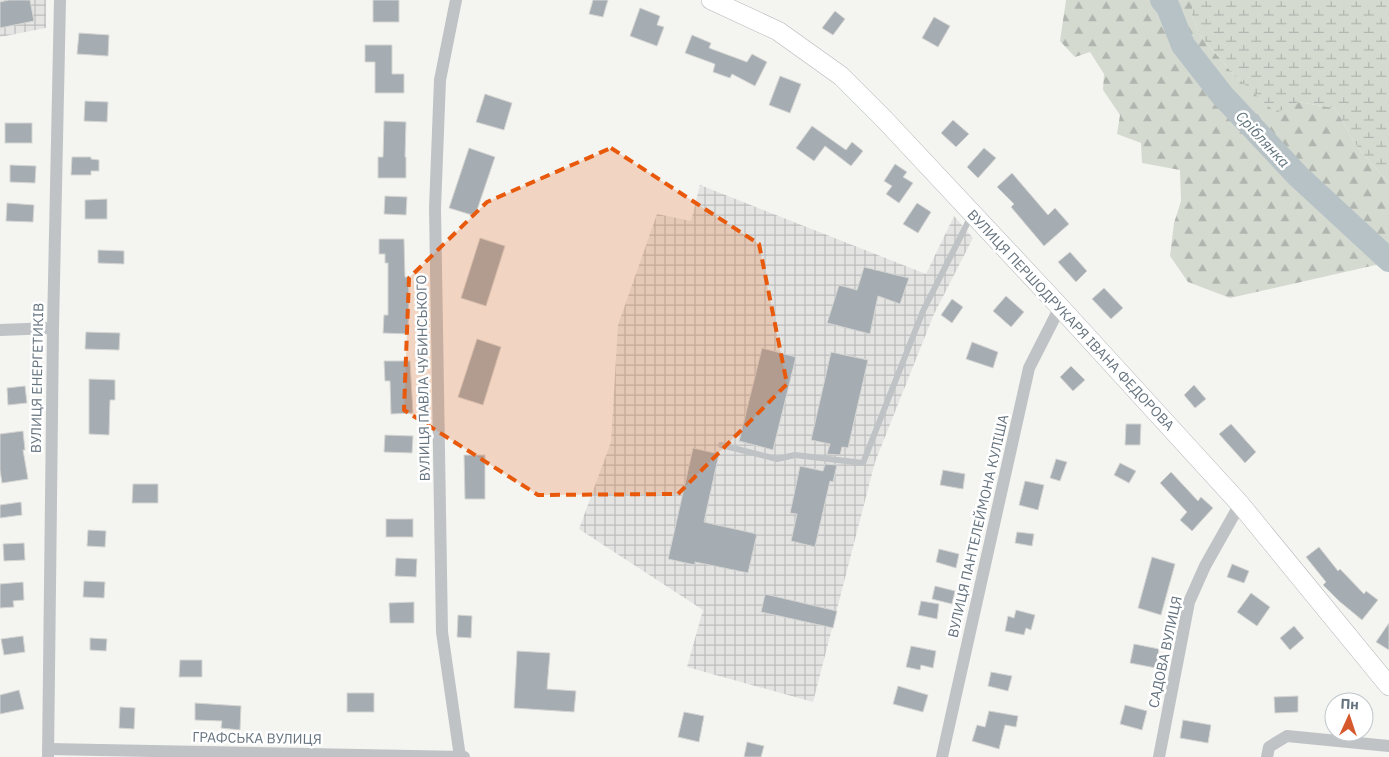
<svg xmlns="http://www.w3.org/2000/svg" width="1389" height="757" viewBox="0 0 1389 757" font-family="'IBM Plex Sans',sans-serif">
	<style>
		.industrial { fill: url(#industrial-grid) }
		.forest { fill: url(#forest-firs) }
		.wetland { fill: url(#wetland-marsh) }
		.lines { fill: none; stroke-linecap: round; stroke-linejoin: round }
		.river { stroke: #b7c2c6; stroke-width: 24 }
		.building { fill: #a6adb2; stroke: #d5d5d3 }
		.secondary-casing { stroke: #b2b6ba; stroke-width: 20 }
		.lane { stroke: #bfc3c6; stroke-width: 6 }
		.street { stroke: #bfc3c6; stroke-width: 12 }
		.secondary { stroke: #fff; stroke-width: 19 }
		.marked { fill: #e8590c; fill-opacity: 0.2; stroke: #e8590c; stroke-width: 4; stroke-dasharray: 10 6; stroke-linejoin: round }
		.labels { text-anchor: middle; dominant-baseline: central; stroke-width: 5; stroke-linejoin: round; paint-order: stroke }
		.street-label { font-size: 14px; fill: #65737f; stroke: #fff }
		.water-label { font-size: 15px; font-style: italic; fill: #60747d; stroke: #fff }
	</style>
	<defs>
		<pattern id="industrial-grid" width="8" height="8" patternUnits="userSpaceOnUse" patternTransform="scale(1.25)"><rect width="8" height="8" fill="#e4e5e3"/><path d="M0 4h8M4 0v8" fill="none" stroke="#bcbebd"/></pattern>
		<pattern id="forest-firs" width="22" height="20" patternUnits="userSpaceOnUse" patternTransform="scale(1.25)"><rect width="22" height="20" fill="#d5dad1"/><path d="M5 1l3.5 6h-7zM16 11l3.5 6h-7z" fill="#b0b5af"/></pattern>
		<pattern id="wetland-marsh" width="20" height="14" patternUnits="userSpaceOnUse" patternTransform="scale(1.25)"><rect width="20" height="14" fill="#d5dad1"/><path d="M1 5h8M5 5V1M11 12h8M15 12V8" fill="none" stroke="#b0b5af"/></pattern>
	</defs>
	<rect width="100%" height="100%" fill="#f4f4f0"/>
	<g class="industrial">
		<polygon points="0,0 46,0 46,28 0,37"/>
		<polygon points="700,185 926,274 954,216 973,238 934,314 875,462 813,702 687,667 703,610 579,529 611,442 618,325 657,214 691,221"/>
	</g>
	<polygon class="forest" points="1066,0 1192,0 1192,15 1199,34 1234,75 1298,102 1335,108 1358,148 1389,183 1389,262 1230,298 1188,282 1170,256 1174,223 1181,201 1180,170 1142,163 1141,143 1117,134 1120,115 1103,90 1104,74 1090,52 1075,57 1060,41"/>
	<polygon class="wetland" points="1192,0 1389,0 1389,183 1358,148 1335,108 1298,102 1276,113 1234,75 1199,34 1192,15"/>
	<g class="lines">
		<polyline class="river" points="1162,0 1168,7 1183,45 1222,95 1298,176 1389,260"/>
	</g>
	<g class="building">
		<polygon points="9,0 30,0 34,21 0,28 0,2"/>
		<rect x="373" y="0" width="26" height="22"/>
		<polygon points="593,0 608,0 603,17 589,14"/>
		<polygon points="640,8 660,16 657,25 664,27 657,46 630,36"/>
		<polygon points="835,11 845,19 833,35 822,28"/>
		<polygon points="934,17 950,26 938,47 922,38"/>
		<polygon points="79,33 109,35 108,56 77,54"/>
		<polygon points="692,35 711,43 709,48 747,62 752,54 767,62 755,86 732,74 730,78 713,72 715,64 685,53"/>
		<polygon points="365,45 392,45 392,74 404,74 404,93 375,93 375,62 365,62"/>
		<polygon points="780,76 801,84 790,113 769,105"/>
		<polygon points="485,94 512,103 504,130 476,122"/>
		<polygon points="85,101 108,102 107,122 84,121"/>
		<polygon points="953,120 969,134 956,147 941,133"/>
		<polygon points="384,121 406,122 405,157 406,157 406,178 378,178 378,157 383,157"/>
		<rect x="5" y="123" width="27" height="20"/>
		<polygon points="812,126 846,150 852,142 863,151 851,166 825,146 814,161 796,148"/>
		<polygon points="469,148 495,157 475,216 449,208"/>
		<polygon points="984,148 996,158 978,178 967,167"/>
		<polygon points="72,157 91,157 91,159 99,160 99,171 91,171 91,175 71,175"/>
		<polygon points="895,164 907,172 903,177 913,183 899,203 886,194 892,186 884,181"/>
		<polygon points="10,165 36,166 35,183 10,182"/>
		<polygon points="1012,173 1048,215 1055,208 1069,224 1044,246 1011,207 1014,204 997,187"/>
		<polygon points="385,196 407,197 406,215 384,214"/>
		<polygon points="107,199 107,219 85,219 85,200"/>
		<polygon points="7,203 34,205 33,222 6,221"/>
		<polygon points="917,203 931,212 918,233 903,224"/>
		<polygon points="480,238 505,246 486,306 461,298"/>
		<polygon points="379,239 404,239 405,277 409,277 408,334 383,333 384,315 388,315 388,263 385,263 385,254 379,254"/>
		<polygon points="98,250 124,251 124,264 98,263"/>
		<polygon points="1070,252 1087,271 1076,282 1058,262"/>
		<polygon points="864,267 909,278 900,304 878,296 870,334 827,323 839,285 857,290"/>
		<polygon points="1104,288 1123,308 1111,319 1092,299"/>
		<polygon points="1006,296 1024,312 1011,327 993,311"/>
		<polygon points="952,299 963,307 952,323 941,315"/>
		<polygon points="86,332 120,333 119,350 85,349"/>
		<polygon points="477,339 501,347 483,405 458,397"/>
		<polygon points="972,342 998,352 993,368 966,359"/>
		<polygon points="762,348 796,357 773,450 739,441"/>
		<polygon points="831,352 868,360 848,448 842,447 840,455 827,454 830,444 811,440"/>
		<polygon points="384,361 410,361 413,413 391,414 390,381 385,381"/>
		<polygon points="1071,366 1085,380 1073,391 1060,377"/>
		<polygon points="89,379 115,380 115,400 110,400 109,435 89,434"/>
		<polygon points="1194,385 1206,399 1195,408 1184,395"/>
		<polygon points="25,386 27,403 8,405 7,388"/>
		<polygon points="1126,424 1141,424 1140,445 1125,445"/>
		<polygon points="1231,424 1256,452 1245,463 1219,434"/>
		<polygon points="23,431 25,450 23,450 28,479 2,483 0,470 0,434"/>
		<polygon points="385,435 413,436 412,453 384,452"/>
		<polygon points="693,448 719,454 704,522 757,534 748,573 695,562 695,565 668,559"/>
		<polygon points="464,455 485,455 485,499 465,499"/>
		<polygon points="1056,459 1067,462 1060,481 1050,478"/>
		<polygon points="1120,463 1136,471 1129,483 1114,475"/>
		<polygon points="825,464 837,465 833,482 830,481 815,547 791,541 797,514 790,513 800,466 823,471"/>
		<polygon points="943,470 965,474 963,489 940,485"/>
		<polygon points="1171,472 1198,501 1201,497 1213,508 1192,531 1180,520 1187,512 1160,483"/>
		<polygon points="1025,481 1044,485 1038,510 1019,505"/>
		<polygon points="133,484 158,484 158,503 132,503"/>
		<polygon points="21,502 22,515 0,518 0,505"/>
		<rect x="386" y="519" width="27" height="18"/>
		<polygon points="88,530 106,531 105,547 87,546"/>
		<polygon points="1017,532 1034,534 1032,546 1015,543"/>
		<polygon points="24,543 25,560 4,561 3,544"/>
		<polygon points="1319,547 1338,571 1340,569 1364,594 1366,591 1378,600 1362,620 1339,601 1323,585 1326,582 1306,557"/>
		<polygon points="939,549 959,554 956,568 936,562"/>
		<polygon points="1152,557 1175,564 1161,615 1138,608"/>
		<polygon points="396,558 417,559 416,577 395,576"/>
		<polygon points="1232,564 1249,571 1244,583 1227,577"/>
		<polygon points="84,581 105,582 104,598 83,597"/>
		<polygon points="23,582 24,600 13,601 14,607 0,608 0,584"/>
		<polygon points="935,586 955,591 952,604 932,599"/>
		<polygon points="1251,593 1270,607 1257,626 1237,612"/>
		<polygon points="765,594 837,611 833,628 761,612"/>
		<polygon points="921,601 939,604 937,619 918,615"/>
		<polygon points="414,602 414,623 390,623 389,603"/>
		<polygon points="1016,610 1035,615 1031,630 1026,628 1024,635 1005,631 1008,616 1014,618"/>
		<polygon points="458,615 472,616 471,638 457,637"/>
		<polygon points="1389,623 1389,650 1376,642"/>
		<polygon points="1294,626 1304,638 1290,650 1280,638"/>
		<polygon points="23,636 25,652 4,655 1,639"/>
		<polygon points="90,638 107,639 106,651 90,650"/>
		<polygon points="1134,644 1159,649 1156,668 1130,663"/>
		<polygon points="911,646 936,651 933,668 921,665 920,670 906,667"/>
		<polygon points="517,651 550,653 547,689 576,691 574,712 514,708"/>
		<polygon points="180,660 202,660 202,677 179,677"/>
		<polygon points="991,672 1012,676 1008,691 988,686"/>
		<polygon points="898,686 928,695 923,712 893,704"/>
		<polygon points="19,690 24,709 0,714 0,695"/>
		<rect x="347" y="693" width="27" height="19"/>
		<polygon points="1298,696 1298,712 1275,713 1274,697"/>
		<polygon points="195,703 241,706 240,730 221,728 222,721 195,720"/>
		<polygon points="1125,705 1147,711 1142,730 1120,724"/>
		<polygon points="120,707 135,708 134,729 119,728"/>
		<polygon points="989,711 1018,716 1016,727 1005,725 999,749 972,741 977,725 985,727"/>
		<polygon points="684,712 704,716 699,742 678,737"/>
		<polygon points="1183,720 1211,725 1208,743 1180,738"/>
		<polygon points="747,742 764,746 761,757 744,757"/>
	</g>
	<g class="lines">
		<g class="secondary-casing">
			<polyline id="secondary" points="711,0 778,31 841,76 884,119 1060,307 1240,504 1389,686"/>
		</g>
		<polyline class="lane" points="721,445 777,459 795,455 863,463 923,311 971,216"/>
		<g class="street">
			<polyline points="456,0 440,80 435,208 442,632 460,757"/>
			<polyline points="0,330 53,328"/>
			<polyline points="48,749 464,757"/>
			<polyline points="48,757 53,328 60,0"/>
			<polyline points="942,757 1029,368 1060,307"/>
			<polyline points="1159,757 1189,602 1205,566 1240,504"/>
			<polyline points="1267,757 1269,747 1287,736 1389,746"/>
		</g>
		<use href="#secondary" class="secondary"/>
	</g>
	<path class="marked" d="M 611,148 L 759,244 L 787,384 L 678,494 L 538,495 L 404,410 L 409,278 L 487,202 Z"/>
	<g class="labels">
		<g class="street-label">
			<text transform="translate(1071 320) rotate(47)">ВУЛИЦЯ ПЕРШОДРУКАРЯ ІВАНА ФЕДОРОВА</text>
			<text transform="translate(37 378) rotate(-89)">ВУЛИЦЯ ЕНЕРГЕТИКІВ</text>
			<text transform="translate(423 378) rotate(-91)">ВУЛИЦЯ ПАВЛА ЧУБИНСЬКОГО</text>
			<text transform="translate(978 526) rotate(-77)">ВУЛИЦЯ ПАНТЕЛЕЙМОНА КУЛІША</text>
			<text transform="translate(1165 652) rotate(-78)">САДОВА ВУЛИЦЯ</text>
			<text transform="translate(257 738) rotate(1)">ГРАФСЬКА ВУЛИЦЯ</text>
		</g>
		<g class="water-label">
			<text transform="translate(1263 139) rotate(47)">Сріблянка</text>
		</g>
	</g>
	<g transform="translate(1349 717) rotate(3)"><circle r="24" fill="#ffffff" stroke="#c1c7cc"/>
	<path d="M0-4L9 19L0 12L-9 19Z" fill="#d6592d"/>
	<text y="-8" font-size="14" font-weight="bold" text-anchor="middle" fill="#65737f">Пн</text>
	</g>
</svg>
